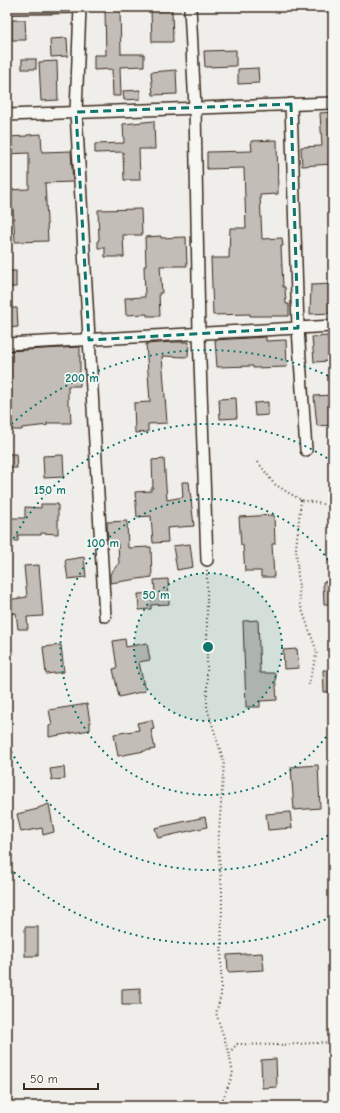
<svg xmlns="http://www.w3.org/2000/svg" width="340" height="1113" viewBox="0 0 340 1113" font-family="'Comic Neue',sans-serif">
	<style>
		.building { fill: #c2bdb7; stroke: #3b2a1e }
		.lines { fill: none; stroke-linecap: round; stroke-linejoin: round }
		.minor-casing { stroke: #3b2a1e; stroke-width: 14 }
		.path { stroke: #3b2a1e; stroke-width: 2; stroke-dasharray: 1 3; stroke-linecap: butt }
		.minor { stroke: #f6f6f2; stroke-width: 11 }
		.marked { fill: none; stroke: #0f766e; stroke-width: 3; stroke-dasharray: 8 5; stroke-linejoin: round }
		.ring { fill: none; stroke: #0f766e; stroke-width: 2; stroke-dasharray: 2 4 }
		.centre { fill: #0f766e; stroke: #f6f6f2; stroke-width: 2 }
		.ring-label { font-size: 12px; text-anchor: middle; font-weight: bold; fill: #0f766e; stroke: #f6f6f2; stroke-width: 3.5; stroke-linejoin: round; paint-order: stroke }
	</style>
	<rect width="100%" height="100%" fill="#efeeea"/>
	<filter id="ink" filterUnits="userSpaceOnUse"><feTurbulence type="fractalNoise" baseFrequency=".025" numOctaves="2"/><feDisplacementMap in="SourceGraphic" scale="8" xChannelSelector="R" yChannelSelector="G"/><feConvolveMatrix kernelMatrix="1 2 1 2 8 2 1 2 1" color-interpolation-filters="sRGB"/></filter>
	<g filter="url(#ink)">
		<g class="building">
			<polygon points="120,9 121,54 144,54 144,66 120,67 121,96 113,96 112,69 94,70 94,55 106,55 105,10"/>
			<polygon points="151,10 172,10 173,42 152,42"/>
			<polygon points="12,20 25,20 26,40 12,40"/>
			<polygon points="67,38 68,56 51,57 50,39"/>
			<polygon points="236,50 236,66 205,67 204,51"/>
			<rect x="22" y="59" width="14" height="10"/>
			<polygon points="57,61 58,100 41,101 39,62"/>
			<polygon points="258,68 259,83 238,84 238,69"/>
			<polygon points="176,70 177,94 153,95 151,72"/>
			<polygon points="140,90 140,99 124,100 123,91"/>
			<polygon points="333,112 333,164 302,166 301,147 322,146 320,113"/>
			<polygon points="154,121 155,149 139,149 140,180 124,180 123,152 95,153 95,144 124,143 123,124"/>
			<polygon points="41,134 42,152 71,151 73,182 45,183 48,241 15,242 13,208 7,208 7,190 29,189 29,153 7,154 7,137 27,136 27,135"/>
			<polygon points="277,140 278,194 260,195 262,239 282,238 283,246 281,246 283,287 285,287 286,304 289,304 289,316 250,316 250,314 213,315 211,258 229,258 230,228 246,228 244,168 207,169 207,152 252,151 251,141"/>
			<polygon points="141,209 142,235 123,235 124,257 105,257 105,248 98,248 98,240 99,240 98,210"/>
			<polygon points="161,236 161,238 186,237 187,266 160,266 162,293 159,293 160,316 147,316 147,314 126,315 125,298 145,297 144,266 146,266 145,237"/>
			<rect x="7" y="271" width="9" height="16"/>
			<polygon points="333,284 333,313 310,314 311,285"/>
			<polygon points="7,308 17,308 18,327 7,328"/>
			<polygon points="328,336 328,339 333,339 333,355 329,355 330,361 314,362 312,337"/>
			<polygon points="266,337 266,341 286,340 287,367 253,368 253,366 217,367 215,340"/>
			<polygon points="173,342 189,342 188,357 162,356 167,423 148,424 148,432 135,433 134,403 150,402 146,344"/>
			<polygon points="80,347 80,386 68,386 68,405 70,405 71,423 47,423 48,425 22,428 22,430 9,430 9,424 7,424 7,351"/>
			<polygon points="333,395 333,425 317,426 314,396"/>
			<polygon points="236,398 237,418 220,419 219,399"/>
			<polygon points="268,402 268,415 255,416 254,403"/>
			<polygon points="7,454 16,454 17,468 7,468"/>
			<polygon points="63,455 64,477 44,478 43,456"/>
			<polygon points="164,459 167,500 183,497 182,482 189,482 194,526 167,528 168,542 153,543 151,516 137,517 135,492 151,491 151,488 153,488 152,460"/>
			<polygon points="41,504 58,504 58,534 41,533 41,535 18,535 18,541 7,541 7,518 25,518 25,507 41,508"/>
			<polygon points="274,515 275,544 272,544 274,577 261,577 261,571 245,571 243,545 241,545 239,517"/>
			<polygon points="127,521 128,548 151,547 152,577 110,583 110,574 119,563 118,544 108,545 107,522"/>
			<polygon points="190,544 193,567 177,570 173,546"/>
			<polygon points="84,557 86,577 68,579 65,560"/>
			<polygon points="39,565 43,616 27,617 28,629 18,629 16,613 7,614 7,600 27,597 24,566"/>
			<polygon points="168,579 169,604 151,605 151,609 139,610 138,594 155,593 154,580"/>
			<polygon points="333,581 333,604 324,604 323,582"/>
			<polygon points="258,620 260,673 275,673 277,700 260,701 260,707 246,707 243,621"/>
			<polygon points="125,639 126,647 147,643 150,660 139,662 145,691 119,697 113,669 117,668 113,641"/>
			<polygon points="61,645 64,672 46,674 43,647"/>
			<polygon points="297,649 299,668 284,669 283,650"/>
			<polygon points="323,670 333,670 333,692 324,692"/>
			<polygon points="87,704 90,722 90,730 49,737 49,726 52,725 49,710"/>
			<polygon points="152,720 154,729 151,730 155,749 118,756 114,734 139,730 137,723"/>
			<polygon points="318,765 320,808 294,810 291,767"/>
			<polygon points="64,767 65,779 52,780 50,769"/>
			<polygon points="49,804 54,832 43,835 42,828 21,832 17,814 38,809 38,808"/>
			<polygon points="290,812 292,828 268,830 266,814"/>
			<polygon points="205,817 207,827 158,838 155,828"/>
			<rect x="25" y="927" width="13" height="29"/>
			<polygon points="262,953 264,970 228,972 227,955"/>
			<polygon points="140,988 140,1005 122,1005 122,989"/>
			<polygon points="276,1059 277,1087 262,1088 261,1060"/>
		</g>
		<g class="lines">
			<g class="minor-casing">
				<g id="minor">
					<polyline points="80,7 76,112 105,616"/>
					<polyline points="190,7 195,108 199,333 207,560"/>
					<polyline points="7,8 80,7"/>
					<polyline points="291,104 298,328 306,450"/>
					<polyline points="7,115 333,103"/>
					<polyline points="7,344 333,326"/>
				</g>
			</g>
			<g class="path">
				<polyline points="258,462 274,484 301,500 333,506"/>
				<polyline points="301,500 296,548 300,604 317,652 308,687"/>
				<polyline points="207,570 207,708 224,762 218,846 222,891 221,995 216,1013 229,1053 233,1074 220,1106"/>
				<polyline points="229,1053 237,1044 279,1045 333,1042"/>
			</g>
			<use href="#minor" class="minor"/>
		</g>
	</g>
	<path class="marked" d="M 291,104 L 298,328 L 89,340 L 76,112 Z"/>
	<circle cx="208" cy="647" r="74" fill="#0f766e" fill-opacity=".12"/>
	<g class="ring">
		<circle cx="208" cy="647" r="74"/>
		<path d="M333 727A148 148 0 1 1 333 567"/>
		<path d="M333 832A223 223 0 0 1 8 745M8 549A223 223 0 0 1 333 462"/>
		<path d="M331 917A297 297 0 0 1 7 866M7 428A297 297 0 0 1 331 377"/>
	</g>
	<circle cx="208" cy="647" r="6" class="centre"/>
	<g class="ring-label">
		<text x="82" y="382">200 m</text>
		<text x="50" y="494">150 m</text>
		<text x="103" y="547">100 m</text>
		<text x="156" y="599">50 m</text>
	</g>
	<rect width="340" height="1113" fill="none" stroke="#f6f6f2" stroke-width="24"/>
	<rect x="12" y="12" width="316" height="1089" fill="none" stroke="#3b2a1e" stroke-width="1.5" filter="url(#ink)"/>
	<path d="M24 1083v6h74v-6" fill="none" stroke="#3b2a1e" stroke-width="2"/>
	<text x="30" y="1083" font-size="12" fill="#3b2a1e" stroke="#f6f6f2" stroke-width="3" paint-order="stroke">50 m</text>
</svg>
